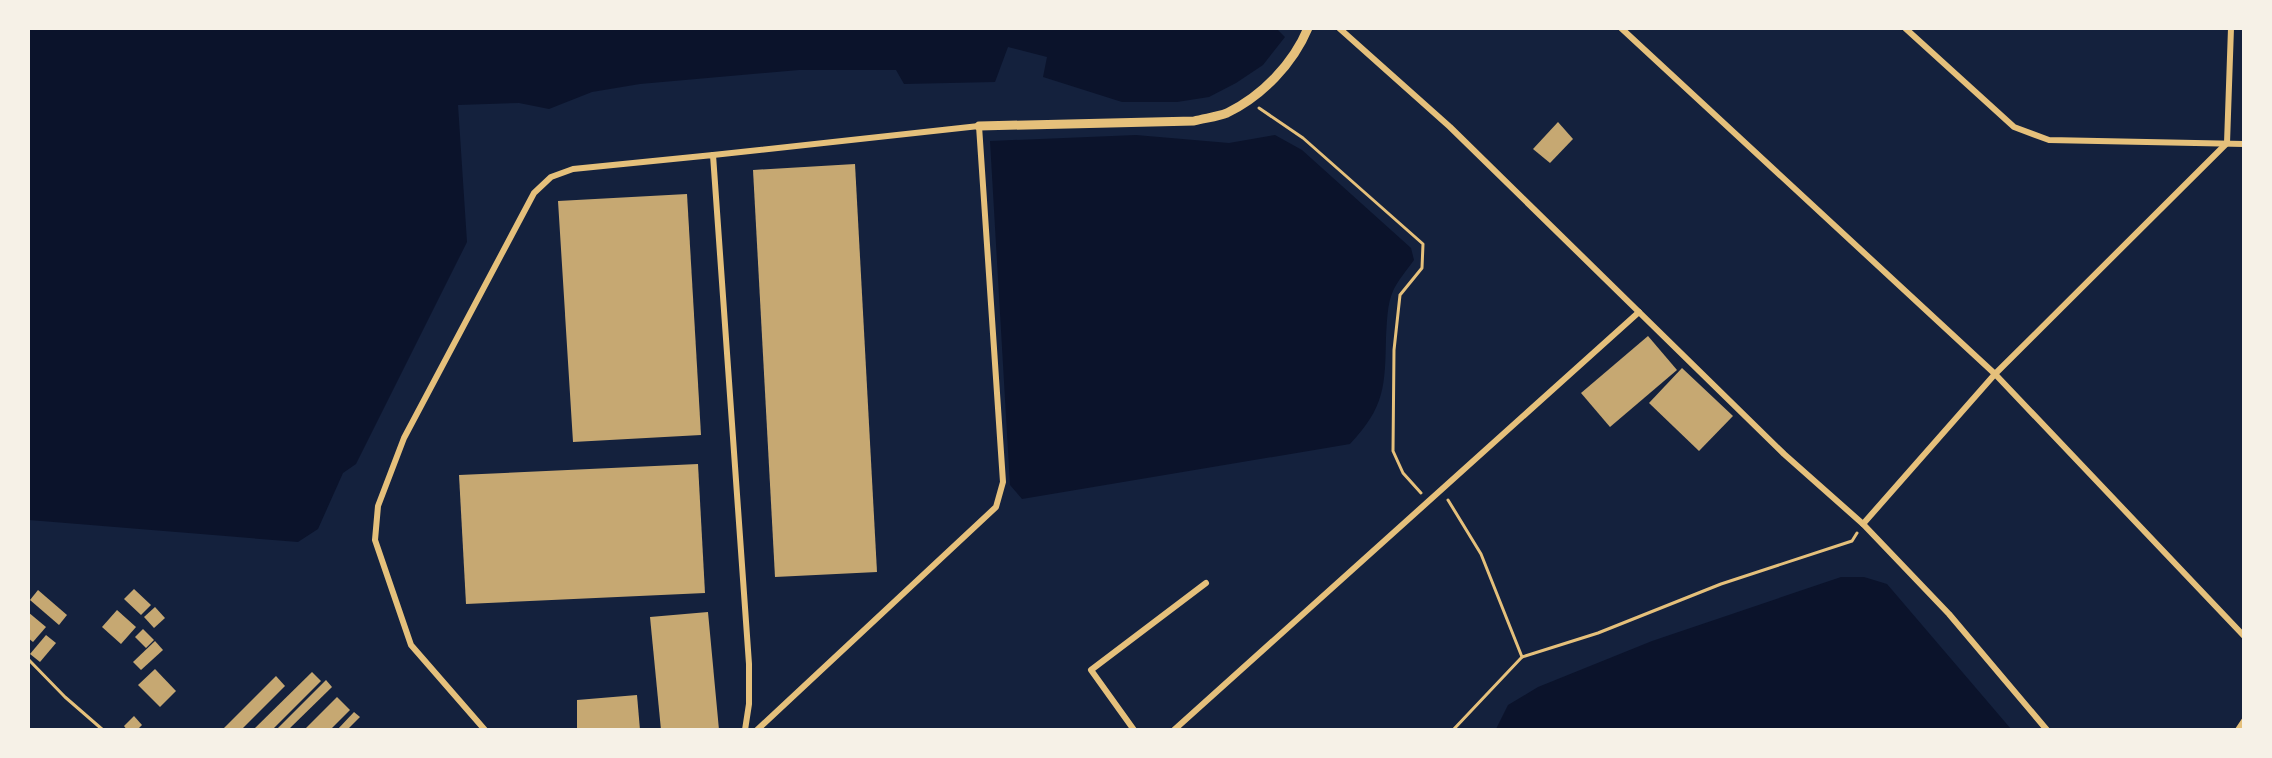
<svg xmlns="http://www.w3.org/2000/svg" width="2272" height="758" viewBox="0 0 2272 758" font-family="Lora,serif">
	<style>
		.water { fill: #0b132b }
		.building { fill: #c6a872 }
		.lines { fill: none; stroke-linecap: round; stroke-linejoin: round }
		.path { stroke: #e5c07b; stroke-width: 3 }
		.minor { stroke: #e5c07b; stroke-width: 6 }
		.tertiary { stroke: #e5c07b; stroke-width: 9 }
	</style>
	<rect width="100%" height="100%" fill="#14213d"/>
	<g class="water">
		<polygon points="1276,28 1285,37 1263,65 1236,83 1209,97 1177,102 1122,102 1043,77 1047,57 1008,47 995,82 904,84 896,70 799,70 640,84 592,92 549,109 519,103 458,105 467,242 356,464 343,473 318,529 298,542 29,520 29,29"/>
		<path d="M 1136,135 L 1229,143 L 1275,135 L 1302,150 L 1411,248 L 1414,260 C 1407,270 1398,280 1393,291 C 1387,304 1387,323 1386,337 C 1385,386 1385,407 1350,444 L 1022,499 L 1010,485 L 990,141 Z"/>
		<polygon points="1841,577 1864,577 1887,584 2011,729 1496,729 1508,705 1538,687 1652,641"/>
	</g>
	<g class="building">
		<polygon points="1558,122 1573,139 1550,163 1533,149"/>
		<polygon points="855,164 877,572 775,577 753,170"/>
		<polygon points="687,194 701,435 573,442 558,201"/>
		<polygon points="1648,336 1677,370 1610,427 1581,393"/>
		<polygon points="1682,368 1733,416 1699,451 1649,403"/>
		<polygon points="698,464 705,593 466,604 459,475"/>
		<polygon points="134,589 151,605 141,615 124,599"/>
		<polygon points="38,590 67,615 59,625 30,600"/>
		<polygon points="155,607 165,618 154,628 144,617"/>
		<polygon points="117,610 136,627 121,644 102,627"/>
		<polygon points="28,612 46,627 33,642 28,638"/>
		<polygon points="708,612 719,730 661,730 650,617"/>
		<polygon points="143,629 154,640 146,648 135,637"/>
		<polygon points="46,635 56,643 40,662 30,654"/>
		<polygon points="155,641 163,650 141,670 133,662"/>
		<polygon points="155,669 176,691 160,707 138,685"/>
		<polygon points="312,672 321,681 272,730 253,730"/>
		<polygon points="276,676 285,686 241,730 222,730"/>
		<polygon points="326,680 332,687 288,730 276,730"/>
		<polygon points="637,695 640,730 577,730 577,700"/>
		<polygon points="337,697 350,710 330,730 304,730"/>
		<polygon points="354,712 360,717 347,730 337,730"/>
		<polygon points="134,716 142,725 137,730 127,730 124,726"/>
	</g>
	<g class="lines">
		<g class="path">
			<polyline points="1259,108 1303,138 1423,244 1422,268 1400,295 1394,350 1393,451 1403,473 1421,493"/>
			<polyline points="1448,500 1481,554 1522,657"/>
			<polyline points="28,659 65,697 103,730"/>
			<polyline points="1453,730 1522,657 1598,633 1721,584 1852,541 1857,533"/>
		</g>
		<g class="minor">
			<polyline points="1339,28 1450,127 1784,454 1863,524 1949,614 2047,730"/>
			<polyline points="1621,28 1995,374 2244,636"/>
			<polyline points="1905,28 2014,127 2049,140 2244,144"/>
			<polyline points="713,155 979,126 1003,482 996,507 757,730"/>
			<polyline points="1863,524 1995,374 2227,143 2231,28"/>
			<polyline points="485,730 411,645 375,540 378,506 404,438 534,193 551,177 573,169 713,155 749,664 749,704 745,730"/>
			<polyline points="1134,730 1091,670 1206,583"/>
			<polyline points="1174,730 1639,312"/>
			<polyline points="2238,730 2244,721"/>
		</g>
		<path class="tertiary" d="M 979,126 L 1194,121 C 1205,118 1217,117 1227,113 C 1262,96 1293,64 1308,28"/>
	</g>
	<rect width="2272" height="758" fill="none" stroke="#f6f1e7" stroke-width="60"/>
</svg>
